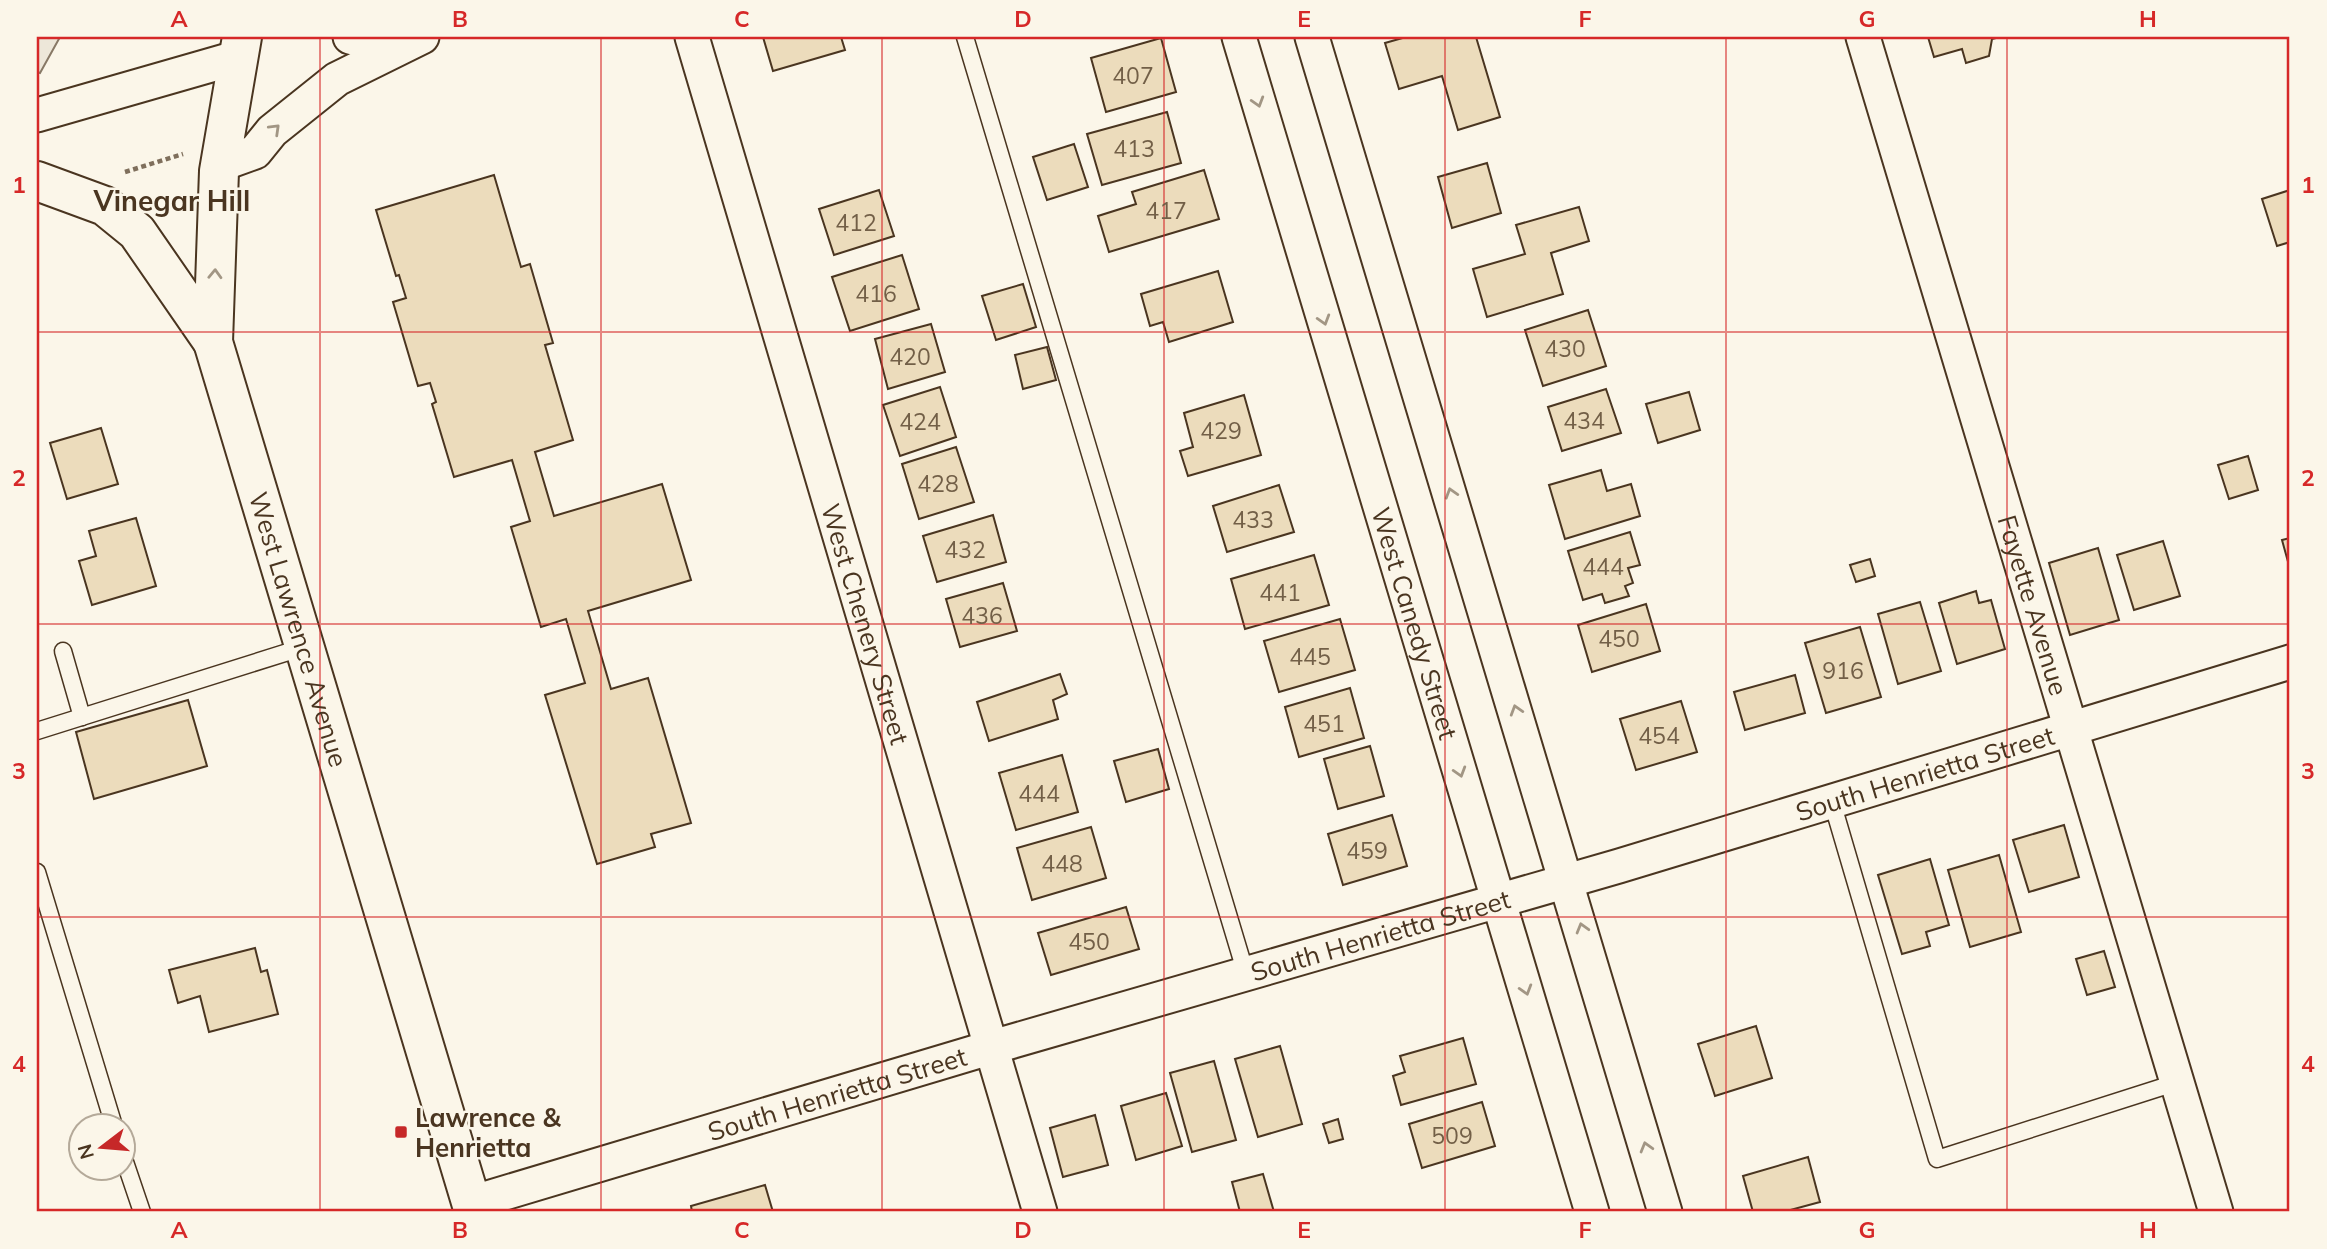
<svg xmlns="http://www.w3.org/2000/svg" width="2327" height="1249" viewBox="0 0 2327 1249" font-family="Mulish,sans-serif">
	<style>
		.parking { fill: #ede7d9; stroke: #887966; stroke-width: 2 }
		.building { fill: #ecdcbc; stroke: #4a3520; stroke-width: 2 }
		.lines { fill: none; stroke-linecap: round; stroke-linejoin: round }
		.service-casing { stroke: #4a3520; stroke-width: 19 }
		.minor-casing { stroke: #4a3520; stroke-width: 37 }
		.tertiary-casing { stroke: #4a3520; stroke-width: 42 }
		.path { stroke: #7f6f5c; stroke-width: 4.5; stroke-dasharray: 5 3.5; stroke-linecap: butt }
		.service { stroke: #fbf6e9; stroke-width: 16 }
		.minor { stroke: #fbf6e9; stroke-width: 33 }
		.tertiary { stroke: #fbf6e9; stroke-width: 38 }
		.oneway { stroke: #a29684 }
		.grid { fill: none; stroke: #d62828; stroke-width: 2; stroke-opacity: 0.55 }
		.poi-dot { fill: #c62828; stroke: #fbf6e9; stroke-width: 2.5 }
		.labels { text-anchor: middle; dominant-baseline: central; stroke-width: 5; stroke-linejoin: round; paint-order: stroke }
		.number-label { font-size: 23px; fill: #725f47 }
		.street-label { font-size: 26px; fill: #4a3520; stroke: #fbf6e9 }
		.poi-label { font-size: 26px; font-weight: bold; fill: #4a3520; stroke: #fbf6e9; text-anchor: start }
		.neighbourhood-label { font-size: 28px; font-weight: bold; fill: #4a3520; stroke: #fbf6e9 }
		.neatline { fill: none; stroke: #d62828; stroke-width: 2.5 }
		.grid-label { font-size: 23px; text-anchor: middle; font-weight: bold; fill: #d62828 }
	</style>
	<rect width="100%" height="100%" fill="#fbf6e9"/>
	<polygon class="parking" points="37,37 60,37 40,73 37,72"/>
	<g class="building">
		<polygon points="763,37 841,37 845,50 773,71"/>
		<polygon points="1406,37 1476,37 1500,117 1458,130 1442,76 1399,89 1385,43"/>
		<polygon points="1928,37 2000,37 1992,39 1989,56 1966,63 1962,49 1934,57"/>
		<polygon points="1161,38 1176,92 1106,112 1091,58"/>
		<polygon points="1167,112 1181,163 1102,185 1087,134"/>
		<polygon points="1074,144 1088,187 1047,200 1033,157"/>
		<polygon points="1487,163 1501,213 1452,228 1438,177"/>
		<polygon points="1204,170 1219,219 1109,252 1098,216 1136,204 1132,192"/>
		<polygon points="494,175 521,267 530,264 553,343 545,345 573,440 535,452 554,516 662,484 691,580 588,611 611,689 648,678 691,823 651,834 655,847 597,864 545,695 585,683 566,619 541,627 511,527 530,521 512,460 454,477 432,404 436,402 430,383 418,386 393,302 406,298 399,275 396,276 376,210"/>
		<polygon points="879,190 894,236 834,255 819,209"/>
		<polygon points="2290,190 2290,242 2277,246 2262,199"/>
		<polygon points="1579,207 1589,241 1551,253 1563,294 1487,317 1473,269 1525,254 1516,225"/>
		<polygon points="902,255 919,309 850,331 832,277"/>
		<polygon points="1218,271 1233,322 1169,342 1163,322 1150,326 1141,294"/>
		<polygon points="1023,284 1036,327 996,340 982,296"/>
		<polygon points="1588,310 1606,366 1543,386 1525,330"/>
		<polygon points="931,324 945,372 888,389 875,339"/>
		<polygon points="1047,347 1056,380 1023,389 1015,355"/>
		<polygon points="940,387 956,437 900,456 883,405"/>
		<polygon points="1606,389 1621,433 1562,451 1548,407"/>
		<polygon points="1689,392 1700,430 1658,443 1646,404"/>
		<polygon points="1244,395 1261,455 1188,476 1180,451 1193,447 1184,413"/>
		<polygon points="101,428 118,484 67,499 50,443"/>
		<polygon points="956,447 974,502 919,519 902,464"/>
		<polygon points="2248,456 2258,490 2229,499 2218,465"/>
		<polygon points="1601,470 1607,491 1631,484 1640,516 1565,539 1549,485"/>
		<polygon points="1279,485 1294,532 1227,552 1213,506"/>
		<polygon points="993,515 1006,562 937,582 923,536"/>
		<polygon points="136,518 156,586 92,605 79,561 96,556 89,531"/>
		<polygon points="1630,532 1640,565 1628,568 1633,583 1625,586 1629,596 1605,603 1602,594 1583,600 1568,551"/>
		<polygon points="2290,538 2290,569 2282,540"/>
		<polygon points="2163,541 2180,596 2134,610 2117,555"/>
		<polygon points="2098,548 2119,620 2070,635 2049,563"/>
		<polygon points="1314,555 1329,605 1245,629 1231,579"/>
		<polygon points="1870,559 1875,576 1856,582 1850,565"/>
		<polygon points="1003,583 1017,631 960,647 946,599"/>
		<polygon points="1976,591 1979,603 1991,600 2005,649 1957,664 1939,603"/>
		<polygon points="1920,602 1941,671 1898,684 1878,614"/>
		<polygon points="1646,604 1660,651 1592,672 1578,625"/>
		<polygon points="1340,619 1355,670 1279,692 1264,641"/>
		<polygon points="1860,627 1881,697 1826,713 1805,643"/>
		<polygon points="1060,674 1067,694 1053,700 1058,719 989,741 977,702"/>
		<polygon points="1795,675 1805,713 1745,730 1734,692"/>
		<polygon points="1350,688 1364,738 1299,757 1285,707"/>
		<polygon points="188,700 207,766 94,799 76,732"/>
		<polygon points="1681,701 1697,752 1636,770 1620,719"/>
		<polygon points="1370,746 1384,796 1338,809 1324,759"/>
		<polygon points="1158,749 1169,789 1126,802 1114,761"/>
		<polygon points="1062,755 1078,812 1016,830 999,773"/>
		<polygon points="1392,815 1407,866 1343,885 1328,834"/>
		<polygon points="2064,825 2079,877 2029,892 2013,840"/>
		<polygon points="1091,827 1106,878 1032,900 1017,848"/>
		<polygon points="1999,855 2021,932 1970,947 1948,870"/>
		<polygon points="1930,859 1949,925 1926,932 1930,946 1902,954 1878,875"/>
		<polygon points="1126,907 1139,949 1051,975 1038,933"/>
		<polygon points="255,948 261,972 267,970 278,1014 209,1032 200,996 178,1003 169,970"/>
		<polygon points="2104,951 2115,987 2087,995 2076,959"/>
		<polygon points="1756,1026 1772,1078 1715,1096 1698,1044"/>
		<polygon points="1463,1038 1476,1084 1401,1105 1393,1076 1405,1072 1400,1056"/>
		<polygon points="1280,1046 1302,1124 1258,1137 1235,1059"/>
		<polygon points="1214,1061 1236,1140 1192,1152 1170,1073"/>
		<polygon points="1166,1093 1182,1146 1136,1160 1121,1106"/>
		<polygon points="1482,1102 1495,1146 1422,1168 1409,1124"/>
		<polygon points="1095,1115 1108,1165 1063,1177 1050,1128"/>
		<polygon points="1338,1119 1343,1139 1329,1143 1323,1124"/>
		<polygon points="1808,1157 1820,1202 1783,1212 1753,1212 1743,1176"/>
		<polygon points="1263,1174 1274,1212 1240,1212 1232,1182"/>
		<polygon points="765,1185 773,1212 692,1212 691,1206"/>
	</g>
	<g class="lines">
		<g class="service-casing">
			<g id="service">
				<polyline points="965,37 1246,974"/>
				<polyline points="63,651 82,717"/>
				<polyline points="37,731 304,647"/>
				<polyline points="1832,802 1937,1159 2178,1082"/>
				<polyline points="37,872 114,1126"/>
				<polyline points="122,1153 142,1212"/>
			</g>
		</g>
		<g class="minor-casing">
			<g id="minor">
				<polyline points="350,37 361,40 406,40"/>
				<path id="s1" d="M 692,37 L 1040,1212"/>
				<path id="s2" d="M 1239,37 L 1592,1212"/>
				<polyline points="1312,37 1665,1212"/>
				<path id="s3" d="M 1863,37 L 2216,1212"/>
				<polyline points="37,115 239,57"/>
				<polyline points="219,165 255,152 272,131 337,79 422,37"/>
				<path id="s4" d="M 471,1203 L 989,1048 L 1619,866 L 2290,662"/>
			</g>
		</g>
		<g class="tertiary-casing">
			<g id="tertiary">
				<path id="s5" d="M 242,37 L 219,171 L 213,342 L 474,1212"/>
				<polyline points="37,181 105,206 137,232 213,342"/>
			</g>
		</g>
		<polyline class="path" points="125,172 183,154"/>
		<use href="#service" class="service"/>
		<use href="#minor" class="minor"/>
		<use href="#tertiary" class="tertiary"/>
	</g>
	<defs><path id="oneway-chevron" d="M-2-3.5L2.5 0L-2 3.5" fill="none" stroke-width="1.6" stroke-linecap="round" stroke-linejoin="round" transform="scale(1.75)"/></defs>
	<g class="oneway">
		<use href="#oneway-chevron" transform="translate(1258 102) rotate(73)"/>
		<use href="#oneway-chevron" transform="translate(275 129) rotate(-44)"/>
		<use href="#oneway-chevron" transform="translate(215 274) rotate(-88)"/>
		<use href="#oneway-chevron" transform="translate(1324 320) rotate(73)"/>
		<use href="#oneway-chevron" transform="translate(1451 493) rotate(-107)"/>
		<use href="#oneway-chevron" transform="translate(1516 710) rotate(-107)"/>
		<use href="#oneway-chevron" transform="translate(1460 772) rotate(73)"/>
		<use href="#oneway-chevron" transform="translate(1582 928) rotate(-106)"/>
		<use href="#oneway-chevron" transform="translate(1526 990) rotate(73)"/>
		<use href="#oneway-chevron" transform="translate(1646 1147) rotate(-106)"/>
	</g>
	<path class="grid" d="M 320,37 L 320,1212M 601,37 L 601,1212M 882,37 L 882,1212M 1164,37 L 1164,1212M 1445,37 L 1445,1212M 1726,37 L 1726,1212M 2007,37 L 2007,1212M 37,332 L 2290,332M 37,624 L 2290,624M 37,917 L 2290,917"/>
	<rect class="poi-dot" x="394" y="1125" width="14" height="14" rx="3.5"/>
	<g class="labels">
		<g class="number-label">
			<text x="1133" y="75">407</text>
			<text x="1134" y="148">413</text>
			<text x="1166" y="210">417</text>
			<text x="856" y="222">412</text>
			<text x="876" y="293">416</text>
			<text x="1565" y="348">430</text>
			<text x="910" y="356">420</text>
			<text x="1584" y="420">434</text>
			<text x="920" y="421">424</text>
			<text x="1221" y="430">429</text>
			<text x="938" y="483">428</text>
			<text x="1253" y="519">433</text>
			<text x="965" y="549">432</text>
			<text x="1603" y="566">444</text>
			<text x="1280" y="592">441</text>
			<text x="982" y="615">436</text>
			<text x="1619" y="638">450</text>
			<text x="1310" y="656">445</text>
			<text x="1843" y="670">916</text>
			<text x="1324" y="723">451</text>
			<text x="1659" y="735">454</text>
			<text x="1039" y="793">444</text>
			<text x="1367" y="850">459</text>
			<text x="1062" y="863">448</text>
			<text x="1089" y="941">450</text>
			<text x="1452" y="1135">509</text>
		</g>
		<g class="street-label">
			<text stroke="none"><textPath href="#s3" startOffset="593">Fayette Avenue</textPath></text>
			<text stroke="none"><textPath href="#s2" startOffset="612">West Canedy Street</textPath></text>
			<text stroke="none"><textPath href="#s1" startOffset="612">West Chenery Street</textPath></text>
			<text stroke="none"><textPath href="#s5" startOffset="607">West Lawrence Avenue</textPath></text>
			<text stroke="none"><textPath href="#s4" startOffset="1516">South Henrietta Street</textPath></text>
			<text stroke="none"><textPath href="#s4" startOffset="948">South Henrietta Street</textPath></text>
			<text stroke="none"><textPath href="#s4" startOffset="382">South Henrietta Street</textPath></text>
		</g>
		<g class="poi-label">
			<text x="415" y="1117">Lawrence &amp;<tspan x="415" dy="30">Henrietta</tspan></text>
		</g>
		<g class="neighbourhood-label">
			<text x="172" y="200">Vinegar Hill</text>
		</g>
	</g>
	<rect width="2327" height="1249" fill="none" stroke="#fbf6e9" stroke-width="77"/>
	<g transform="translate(102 1147) rotate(254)"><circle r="33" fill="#fbf6e9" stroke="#b4a999" stroke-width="2"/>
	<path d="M0-5L12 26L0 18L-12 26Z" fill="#c62828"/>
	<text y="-10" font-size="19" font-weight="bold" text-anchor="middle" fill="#4a3520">N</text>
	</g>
	<rect x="38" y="38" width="2250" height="1172" class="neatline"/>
	<g class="grid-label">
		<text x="179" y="27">A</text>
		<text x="460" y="27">B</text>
		<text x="742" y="27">C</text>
		<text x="1023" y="27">D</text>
		<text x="1304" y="27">E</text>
		<text x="1585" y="27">F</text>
		<text x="1867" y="27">G</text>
		<text x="2148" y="27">H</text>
		<text x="19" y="193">1</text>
		<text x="2308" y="193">1</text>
		<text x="19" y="486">2</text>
		<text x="2308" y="486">2</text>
		<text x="19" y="779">3</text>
		<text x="2308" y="779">3</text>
		<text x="19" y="1072">4</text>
		<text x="2308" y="1072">4</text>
		<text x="179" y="1238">A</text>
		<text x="460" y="1238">B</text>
		<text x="742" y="1238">C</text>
		<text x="1023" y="1238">D</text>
		<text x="1304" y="1238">E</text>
		<text x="1585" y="1238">F</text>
		<text x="1867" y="1238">G</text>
		<text x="2148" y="1238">H</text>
	</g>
</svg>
